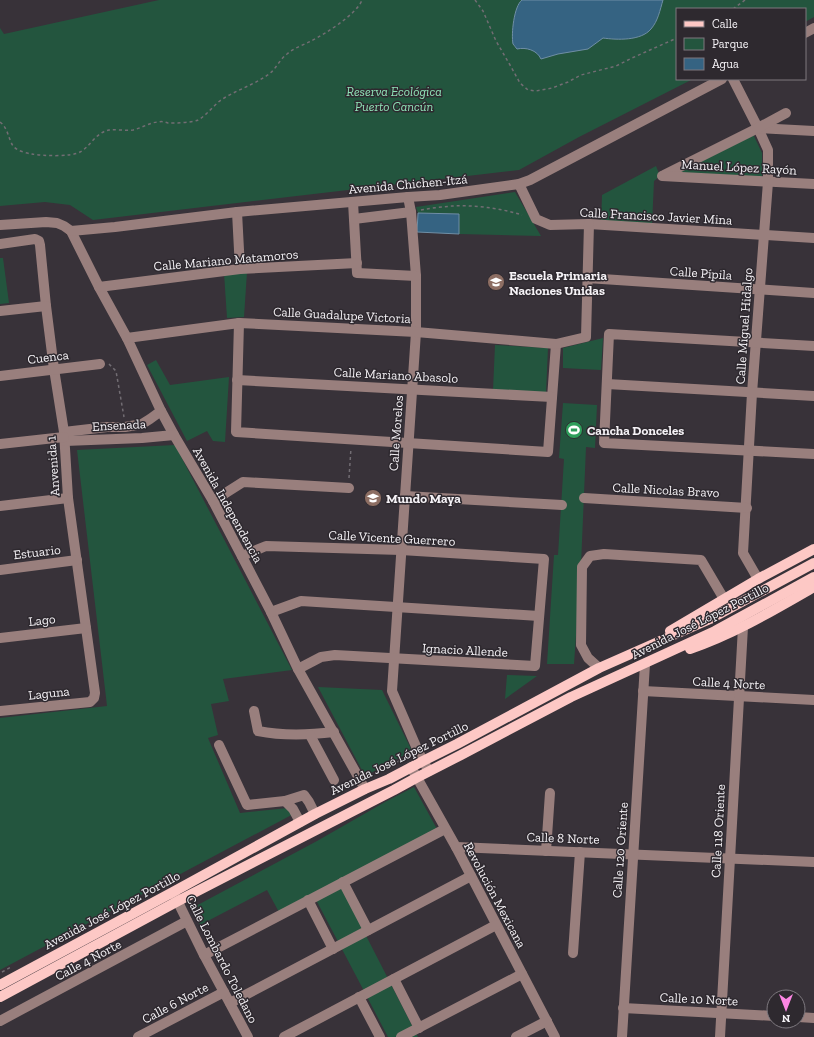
<svg xmlns="http://www.w3.org/2000/svg" width="814" height="1037" viewBox="0 0 814 1037" font-family="'Zilla Slab',serif">
	<style>
		.green { fill: #23553e }
		.water { fill: #356382; stroke: #6f8ea5 }
		.lines { fill: none; stroke-linecap: round; stroke-linejoin: round }
		.path { stroke: #726d73; stroke-width: 1.5; stroke-dasharray: 3 3; stroke-linecap: butt }
		.minor { stroke: #997f7d; stroke-width: 10 }
		.major { stroke: #fdc8c5; stroke-width: 10 }
		.labels { text-anchor: middle; dominant-baseline: central; stroke-width: 3; stroke-linejoin: round; paint-order: stroke }
		.park-label { font-size: 13px; font-style: italic; fill: #8fe2b7; stroke: #2e292f }
		.street-label { font-size: 13px; fill: #f5f2f6; stroke: #2e292f }
		.poi-label { font-size: 13px; font-weight: bold; fill: #f5f2f6; stroke: #2e292f; text-anchor: start }
	</style>
	<rect width="100%" height="100%" fill="#383239"/>
	<g class="green">
		<polygon points="159,0 814,0 814,17 805,22 805,9 677,9 677,79 693,79 579,137 519,170 93,220 70,205 45,202 0,206 0,28 4,34"/>
		<polygon points="753,134 762,153 762,178 669,175"/>
		<polygon points="656,166 660,176 654,181 652,225 601,223 602,195"/>
		<polygon points="515,192 541,236 459,234 459,214 418,213 416,207"/>
		<polygon points="0,258 3,258 9,303 0,304"/>
		<polygon points="247,272 244,317 227,318 224,273"/>
		<polygon points="603,338 601,370 563,368 563,348"/>
		<polygon points="495,345 548,348 546,393 493,390"/>
		<polygon points="156,360 170,385 229,377 225,442 213,441 207,431 187,441 147,365"/>
		<polygon points="563,403 597,405 595,448 586,447 581,565 574,664 547,664 554,555 558,555 564,459 559,458"/>
		<polygon points="175,445 292,670 223,679 229,701 211,704 218,735 208,738 240,813 297,807 299,811 0,970 0,718 107,706 77,450"/>
		<polygon points="507,675 537,676 505,699"/>
		<polygon points="318,687 382,690 412,751 365,776"/>
		<polygon points="414,787 437,829 338,881 418,1037 388,1037 364,991 314,896 280,914 267,890 200,925 192,908 317,841 385,802"/>
	</g>
	<g class="water">
		<path d="M 522,0 L 663,0 C 660,10 658,21 651,29 C 641,41 617,40 603,38 L 588,49 L 558,54 L 541,59 C 537,50 526,47 517,49 C 516,48 514,45 513,44 C 511,34 514,6 522,0 Z"/>
		<polygon points="418,213 459,214 459,234 417,232"/>
	</g>
	<g class="lines">
		<g class="path">
			<polyline points="475,0 483,11 496,41 510,65 520,83 528,90 536,91 552,88 568,82 581,75 616,66 632,58 677,38"/>
			<polyline points="733,9 745,0"/>
			<path d="M 0,122 C 8,128 8,138 13,146 C 17,151 26,153 32,154 C 42,156 72,157 80,152 C 91,146 95,133 109,130 C 116,129 125,131 133,130 C 142,128 150,122 159,122 C 162,121 165,122 168,123 C 176,123 191,123 198,120 C 207,115 213,106 221,100 C 236,90 254,85 269,74 C 276,69 280,59 287,54 C 294,48 303,45 311,41 C 325,34 357,14 362,0"/>
			<path d="M 421,210 C 431,208 442,207 452,206 C 475,205 500,208 522,215"/>
			<polyline points="109,364 116,371 124,417"/>
			<polyline points="349,478 351,448"/>
			<polyline points="392,765 410,755"/>
			<polyline points="2,972 11,967"/>
		</g>
		<g class="minor">
			<polyline points="805,33 814,28"/>
			<polyline points="733,79 758,128 768,150 768,182 752,393 743,553 758,579"/>
			<polyline points="758,128 814,131"/>
			<polyline points="664,175 758,128 786,113"/>
			<polyline points="662,176 814,184"/>
			<polyline points="519,184 536,219 550,225 589,224 814,238"/>
			<polyline points="408,197 411,212 416,276 416,332 392,691 418,751 423,761 429,771"/>
			<polyline points="353,202 357,273 416,276"/>
			<polyline points="237,212 240,269"/>
			<polyline points="354,219 411,212"/>
			<polyline points="0,225 46,222 57,223 64,226 71,231 99,287 127,338 161,411 174,435 213,501 271,612 298,669 365,789"/>
			<polyline points="71,231 115,227 237,212 408,197 440,195 519,184 530,180 722,79"/>
			<polyline points="0,244 35,239 39,241 40,245 46,306 54,369 64,432 68,498 95,693 94,698 90,702 0,711"/>
			<polyline points="587,278 814,293"/>
			<polyline points="99,287 240,269 357,263"/>
			<polyline points="0,311 46,306"/>
			<polyline points="239,323 236,432 548,452 556,344"/>
			<polyline points="127,338 239,323 416,332 556,344 586,337 589,224"/>
			<polyline points="814,346 609,334 604,443 814,454"/>
			<polyline points="0,376 100,364"/>
			<polyline points="237,380 552,397"/>
			<polyline points="607,384 814,396"/>
			<polyline points="64,432 107,427 125,427 142,424 150,419 161,411"/>
			<polyline points="65,441 142,438 174,435"/>
			<polyline points="0,444 64,437"/>
			<polyline points="405,496 562,505"/>
			<polyline points="584,498 747,508"/>
			<polyline points="213,501 243,482 349,488"/>
			<polyline points="0,506 68,498"/>
			<polyline points="242,556 266,546 401,550 544,559 535,666 335,655 321,657 298,669"/>
			<polyline points="0,570 77,560"/>
			<polyline points="271,612 301,601 539,616"/>
			<polyline points="0,638 86,628"/>
			<polyline points="599,668 588,658 581,645 582,567 590,556 604,554 701,560 724,599"/>
			<polyline points="643,691 814,700"/>
			<path d="M 254,711 L 258,731 C 283,736 309,735 334,732"/>
			<polyline points="310,735 334,780"/>
			<polyline points="219,745 247,805 285,801 304,795 309,802 315,814"/>
			<polyline points="411,767 456,847 555,1037"/>
			<polyline points="285,801 293,809 300,822"/>
			<polyline points="456,847 814,862"/>
			<polyline points="546,851 550,793"/>
			<polyline points="343,882 368,930"/>
			<polyline points="174,894 204,955 248,1037"/>
			<polyline points="308,900 333,949"/>
			<polyline points="573,953 580,852"/>
			<polyline points="204,955 445,829"/>
			<polyline points="394,979 419,1028"/>
			<polyline points="359,997 380,1037"/>
			<polyline points="230,1003 471,876"/>
			<polyline points="623,1008 774,1016"/>
			<polyline points="798,1017 814,1018"/>
			<polyline points="0,1021 187,921"/>
			<polyline points="138,1037 224,992"/>
			<polyline points="284,1037 496,925"/>
			<polyline points="401,1037 522,974"/>
			<polyline points="516,1037 547,1021"/>
			<polyline points="622,1037 645,664"/>
			<polyline points="720,1037 743,627"/>
		</g>
		<g class="major">
			<polyline points="670,631 758,579 814,549"/>
			<path d="M 690,649 C 734,634 774,610 814,587"/>
			<polyline points="0,985 173,892 315,814 365,789 389,779 423,761 457,744 599,668 710,619 814,563"/>
			<polyline points="0,997 178,901 394,790 416,778 461,755 571,697 715,631 814,577"/>
		</g>
	</g>
	<defs>
		<g id="school-disc" transform="scale(0.9)"><circle r="9.5" fill="#8d6e63" stroke="#2e292f"/><path d="M0-5L7-2L0 1L-7-2ZM-4 1L0 2.5L4 1V4Q0 6-4 4Z" fill="#fff"/></g>
		<g id="stadium-disc" transform="scale(0.9)"><circle r="9.5" fill="#2e9e5b" stroke="#2e292f"/><path d="M0-5a6.5 5 0 1 0 0 10a6.5 5 0 1 0 0-10ZM-3.5-1.8h7v3.6h-7Z" fill="#fff"/></g>
	</defs>
	<g fill-rule="evenodd">
		<use href="#school-disc" x="496" y="282"/>
		<use href="#stadium-disc" x="574" y="430"/>
		<use href="#school-disc" x="373" y="498"/>
	</g>
	<g class="labels">
		<g class="park-label">
			<text x="394" y="91">Reserva Ecológica<tspan x="394" dy="15">Puerto Cancún</tspan></text>
		</g>
		<g class="street-label">
			<text transform="translate(739 167) rotate(3)">Manuel López Rayón</text>
			<text transform="translate(408 184) rotate(-5)">Avenida Chichen-Itzá</text>
			<text transform="translate(656 216) rotate(3)">Calle Francisco Javier Mina</text>
			<text transform="translate(226 260) rotate(-5)">Calle Mariano Matamoros</text>
			<text transform="translate(701 273) rotate(4)">Calle Pípila</text>
			<text transform="translate(342 315) rotate(3)">Calle Guadalupe Victoria</text>
			<text transform="translate(744 326) rotate(-86)">Calle Miguel Hidalgo</text>
			<text transform="translate(48 357) rotate(-7)">Cuenca</text>
			<text transform="translate(396 375) rotate(3)">Calle Mariano Abasolo</text>
			<text transform="translate(119 425) rotate(-3)">Ensenada</text>
			<text transform="translate(396 433) rotate(-86)">Calle Morelos</text>
			<text transform="translate(53 466) rotate(-94)">Anvenida 1</text>
			<text transform="translate(666 490) rotate(3)">Calle Nicolas Bravo</text>
			<text transform="translate(228 505) rotate(61)">Avenida Independencia</text>
			<text transform="translate(392 538) rotate(3)">Calle Vicente Guerrero</text>
			<text transform="translate(37 552) rotate(-7)">Estuario</text>
			<text transform="translate(42 620) rotate(-6)">Lago</text>
			<text transform="translate(700 621) rotate(-27)">Avenida José López Portillo</text>
			<text transform="translate(465 650) rotate(3)">Ignacio Allende</text>
			<text transform="translate(729 683) rotate(3)">Calle 4 Norte</text>
			<text transform="translate(49 693) rotate(-6)">Laguna</text>
			<text transform="translate(399 758) rotate(-26)">Avenida José López Portillo</text>
			<text transform="translate(718 831) rotate(-87)">Calle 118 Oriente</text>
			<text transform="translate(563 838) rotate(2)">Calle 8 Norte</text>
			<text transform="translate(620 850) rotate(-86)">Calle 120 Oriente</text>
			<text transform="translate(495 895) rotate(62)">Revolución Mexicana</text>
			<text transform="translate(112 910) rotate(-28)">Avenida José López Portillo</text>
			<text transform="translate(222 959) rotate(63)">Calle Lombardo Toledano</text>
			<text transform="translate(88 960) rotate(-28)">Calle 4 Norte</text>
			<text transform="translate(699 999) rotate(3)">Calle 10 Norte</text>
			<text transform="translate(175 1003) rotate(-28)">Calle 6 Norte</text>
		</g>
		<g class="poi-label">
			<text x="509" y="275">Escuela Primaria<tspan x="509" dy="15">Naciones Unidas</tspan></text>
			<text x="587" y="430">Cancha Donceles</text>
			<text x="386" y="498">Mundo Maya</text>
		</g>
	</g>
	<rect x="676" y="8" width="130" height="72" fill="#2e292f" stroke="#7e797f"/>
	<rect x="684" y="21" width="20" height="6" fill="#fdc8c5" stroke="#7e797f"/>
	<text x="712" y="28" font-size="12" fill="#f5f2f6">Calle</text>
	<rect x="684" y="38" width="20" height="12" fill="#23553e" stroke="#7e797f"/>
	<text x="712" y="48" font-size="12" fill="#f5f2f6">Parque</text>
	<rect x="684" y="58" width="20" height="12" fill="#356382" stroke="#7e797f"/>
	<text x="712" y="68" font-size="12" fill="#f5f2f6">Agua</text>
	<g transform="translate(786 1009) rotate(180)"><circle r="19" fill="#2e292f" stroke="#7e797f"/>
	<path d="M0-3L7 15L0 10L-7 15Z" fill="#fc86e3"/>
	<text y="-6" font-size="11" font-weight="bold" text-anchor="middle" fill="#f5f2f6">N</text>
	</g>
</svg>
